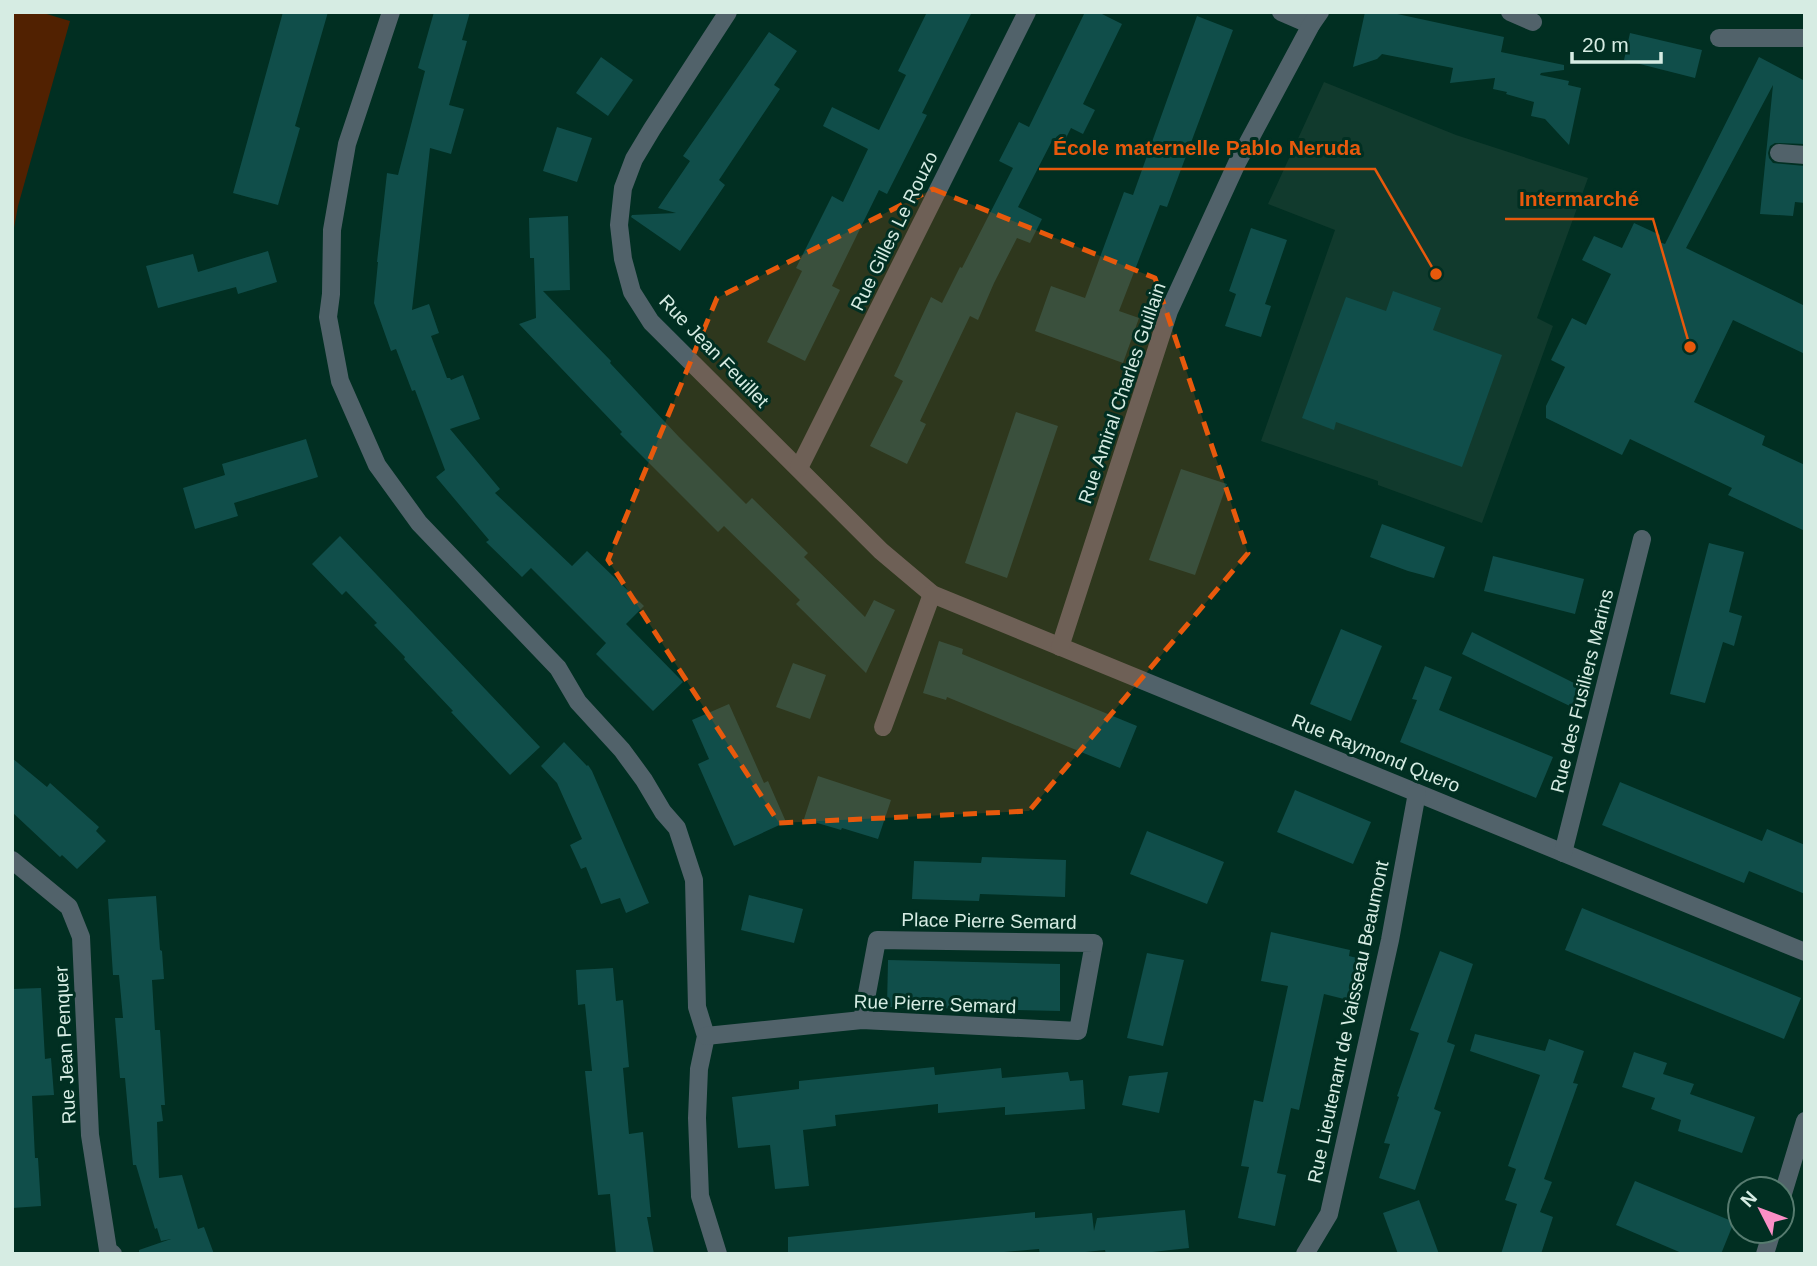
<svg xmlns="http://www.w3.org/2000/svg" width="1817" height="1266" viewBox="0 0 1817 1266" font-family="Arial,sans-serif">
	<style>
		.built { fill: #113a2d }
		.green { fill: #512101 }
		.building { fill: #104e4a }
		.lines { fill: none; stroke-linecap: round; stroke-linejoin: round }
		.minor { stroke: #51626a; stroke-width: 18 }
		.marked { fill: #e8590c; fill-opacity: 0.2; stroke: #e8590c; stroke-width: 5; stroke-dasharray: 14 9; stroke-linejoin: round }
		.labels { text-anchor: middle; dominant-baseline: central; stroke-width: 6; stroke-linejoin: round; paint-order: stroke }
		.street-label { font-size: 19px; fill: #d6ece3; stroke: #012f22 }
		.leader { fill: none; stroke: #e8590c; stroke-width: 2.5 }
		.callout-dot { fill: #e8590c; stroke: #012f22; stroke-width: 2.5 }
		.callout-label { font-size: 21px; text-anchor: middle; font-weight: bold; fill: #e8590c; stroke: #012f22; stroke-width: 6; stroke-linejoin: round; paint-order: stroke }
	</style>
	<rect width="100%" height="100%" fill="#012f22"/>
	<polygon class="built" points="1324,82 1456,135 1588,178 1537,318 1553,326 1482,523 1378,485 1378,481 1261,441 1335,230 1268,204"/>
	<polygon class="green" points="12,12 40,12 70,21 18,206 12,239"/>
	<g class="building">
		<polygon points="283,12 328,12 295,126 300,128 278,205 233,193"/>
		<polygon points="434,12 470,12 462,40 467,41 449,105 464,109 451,154 430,148 412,310 429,304 439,333 431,336 447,378 450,378 451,380 463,375 480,419 450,429 500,489 495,493 572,566 587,551 644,606 626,624 683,682 653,711 596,654 606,643 531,568 522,577 486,542 489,540 436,477 445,470 415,390 412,391 396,349 391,351 374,303 378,262 377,262 387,173 398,175 425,71 418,68"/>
		<polygon points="927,12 972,12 922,113 927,115 887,194 879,190 832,286 840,290 805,361 767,342 802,271 796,268 832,196 843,202 868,149 823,126 832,107 879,130 906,75 898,71"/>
		<polygon points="1085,12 1098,12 1122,24 1083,104 1095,110 1083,134 1071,128 1063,144 1053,139 1018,207 1042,219 1030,243 1017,238 994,283 978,320 970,316 920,421 926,424 907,464 870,446 903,381 894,376 931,297 942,303 960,267 962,268 1013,168 999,161 1019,122 1029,127"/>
		<polygon points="1365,12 1388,12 1504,37 1501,52 1564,65 1564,70 1541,73 1540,75 1569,81 1568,85 1581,88 1569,145 1545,119 1531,116 1534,102 1506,94 1507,92 1493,89 1495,78 1450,83 1453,68 1382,54 1377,59 1353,67"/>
		<polygon points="1197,16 1233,30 1167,207 1160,205 1119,311 1139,318 1123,363 1035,331 1051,286 1085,298 1124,192 1133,195"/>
		<polygon points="769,32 797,51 774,85 780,89 719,180 725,185 680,251 631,217 632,215 676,213 658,208 690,161 683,156"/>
		<polygon points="1630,33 1702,50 1695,78 1624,60"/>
		<polygon points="601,57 633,80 608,116 576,93"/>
		<polygon points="1759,57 1805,81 1805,144 1775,143 1770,146 1768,153 1769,158 1773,163 1805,166 1805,203 1795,202 1793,216 1760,214 1773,85 1686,248 1805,306 1805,354 1733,320 1694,402 1765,436 1762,445 1805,465 1805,531 1728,495 1732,488 1630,439 1622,455 1546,418 1546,406 1565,367 1551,360 1572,318 1586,325 1611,274 1582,260 1594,236 1622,248 1634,223 1660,235 1659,242 1665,244"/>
		<polygon points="557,127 592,138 577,182 543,171"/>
		<polygon points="568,216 570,290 543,291 611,361 610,363 679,437 746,504 752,498 808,553 804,557 865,617 874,600 895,610 866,673 796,604 800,600 724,526 718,532 620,434 622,432 519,324 536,318 534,258 530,258 529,218"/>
		<polygon points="1251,228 1287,240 1265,304 1271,306 1261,337 1225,326 1236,294 1229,291"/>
		<polygon points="268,251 277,282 238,294 236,287 158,308 146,266 193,254 198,272"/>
		<polygon points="1393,291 1441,308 1433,330 1502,355 1462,467 1336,422 1334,430 1302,418 1346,297 1386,311"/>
		<polygon points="1016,412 1058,426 1007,578 965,563"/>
		<polygon points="306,439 318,477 234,503 238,516 195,529 183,488 225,475 222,464"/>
		<polygon points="1181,469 1227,484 1195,575 1149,560"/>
		<polygon points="1382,524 1445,547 1434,578 1408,571 1370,557"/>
		<polygon points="340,536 540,747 510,775 451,712 453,711 404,659 405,657 374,625 377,623 346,591 342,595 312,564"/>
		<polygon points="1709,543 1744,552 1729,612 1742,616 1734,646 1723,642 1705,703 1670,694"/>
		<polygon points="1493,556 1584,579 1575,614 1484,591"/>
		<polygon points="1341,629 1382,646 1351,721 1310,704"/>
		<polygon points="1472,632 1586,689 1576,709 1462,654"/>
		<polygon points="939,641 963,649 962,654 1137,726 1120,768 947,697 946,700 923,693"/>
		<polygon points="793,663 826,675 810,719 776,707"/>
		<polygon points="1425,666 1452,677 1439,710 1553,757 1536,798 1400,742 1417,700 1412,699"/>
		<polygon points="729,704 764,783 768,781 786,822 734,846 698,764 709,759 692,720"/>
		<polygon points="564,742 587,766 588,765 592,771 649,903 626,913 620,898 601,904 586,867 581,869 570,845 582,839 557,783 541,766"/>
		<polygon points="12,758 47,787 50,783 99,827 96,831 106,841 77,869 62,855 60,857 12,812"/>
		<polygon points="818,776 891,800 878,839 842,828 841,830 804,819"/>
		<polygon points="1620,782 1762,841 1767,829 1805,845 1805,894 1749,871 1744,883 1602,825"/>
		<polygon points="1295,790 1371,822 1353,864 1277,832"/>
		<polygon points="1147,831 1224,862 1207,904 1130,874"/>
		<polygon points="982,857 1066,860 1065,897 980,894 979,901 912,899 914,861 981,863"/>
		<polygon points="749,895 803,909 794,943 741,930"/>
		<polygon points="156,896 160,950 162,951 164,979 152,980 155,1030 160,1030 165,1105 161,1105 163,1121 157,1122 159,1178 182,1175 198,1229 204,1227 214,1254 139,1254 139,1250 171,1239 161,1241 157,1228 155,1229 136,1165 133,1165 125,1078 120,1078 115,1018 123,1018 119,975 113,975 108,899"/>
		<polygon points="1582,908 1801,998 1784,1039 1565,950"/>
		<polygon points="1271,932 1350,950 1349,956 1361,959 1352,1001 1324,994 1299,1110 1291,1108 1284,1141 1277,1173 1286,1175 1275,1226 1238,1218 1249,1167 1241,1166 1254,1100 1263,1102 1288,986 1261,981"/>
		<polygon points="1440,951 1473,964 1447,1042 1455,1045 1434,1109 1441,1112 1415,1190 1379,1178 1390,1144 1384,1143 1399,1097 1397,1096 1419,1033 1410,1030"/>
		<polygon points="1147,953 1184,960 1163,1046 1127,1038"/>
		<polygon points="888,960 1060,964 1060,1011 887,1007"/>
		<polygon points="613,968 616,1001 623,1000 629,1067 623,1068 629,1134 643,1132 651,1217 647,1217 654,1254 616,1254 610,1194 598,1195 585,1071 592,1071 585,1004 578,1005 576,970"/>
		<polygon points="41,988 45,1059 51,1058 54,1095 32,1096 35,1158 38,1158 41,1206 12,1208 12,989"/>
		<polygon points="1475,1034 1545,1051 1549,1039 1584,1051 1573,1083 1578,1084 1544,1179 1552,1182 1540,1212 1553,1217 1541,1254 1501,1254 1517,1204 1505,1200 1516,1169 1508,1166 1540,1075 1470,1051"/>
		<polygon points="1634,1052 1667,1063 1663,1074 1694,1084 1690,1094 1755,1117 1742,1153 1678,1131 1681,1120 1651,1109 1655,1098 1622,1087"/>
		<polygon points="934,1067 935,1075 1001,1068 1002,1078 1068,1072 1070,1081 1083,1080 1085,1109 1005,1115 1005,1107 938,1113 938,1104 835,1115 836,1126 803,1130 809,1186 775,1189 770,1145 738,1148 732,1097 799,1089 799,1081"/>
		<polygon points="1168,1072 1159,1113 1122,1105 1129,1076"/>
		<polygon points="1635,1181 1734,1222 1721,1254 1684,1254 1616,1225"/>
		<polygon points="1419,1200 1439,1254 1398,1254 1383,1213"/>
		<polygon points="1185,1210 1189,1248 1134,1254 1106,1254 1105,1250 1066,1254 1040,1254 1039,1249 982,1254 788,1254 788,1237 1035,1212 1035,1218 1092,1213 1094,1231 1097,1218"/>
	</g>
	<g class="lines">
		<g class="minor">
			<polyline points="391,12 347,144 332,230 331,294 328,317 340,381 377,465 419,523 558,668 578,702 622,750 644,780 663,812 677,828 694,880 697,1007 706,1036 699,1069 697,1118 700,1196 718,1254"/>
			<polyline points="728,12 652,129 634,159 623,188 619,225 623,259 632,292 651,322 881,551 932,594 1805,952"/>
			<polyline points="1281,12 1311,25"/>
			<polyline points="1510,12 1533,22"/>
			<polyline points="1719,38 1805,38"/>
			<polyline points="1779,153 1805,155"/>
			<polyline points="799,468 1027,12"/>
			<polyline points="1060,647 1169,311 1237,163 1311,25 1320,12"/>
			<polyline points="883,727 932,594"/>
			<polyline points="1563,853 1642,539"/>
			<polyline points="12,860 69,907 81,937 90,1135 108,1250 113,1254"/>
			<polyline points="706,1036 862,1020 1078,1031 1094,943 877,940 862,1020"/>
			<polyline points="1782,1197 1805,1121"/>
			<polyline points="1305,1254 1329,1214 1390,940 1417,793"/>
			<polyline points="1765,1254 1772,1231"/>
		</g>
	</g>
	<path class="marked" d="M 933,189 L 1155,278 L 1248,553 L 1029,811 L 779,823 L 608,560 L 717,298 Z"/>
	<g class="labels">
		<g class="street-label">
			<text transform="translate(894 231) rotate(-64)">Rue Gilles Le Rouzo</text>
			<text transform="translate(714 351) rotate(46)">Rue Jean Feuillet</text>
			<text transform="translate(1122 393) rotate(-71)">Rue Amiral Charles Guillain</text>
			<text transform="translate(1582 691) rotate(-76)">Rue des Fusiliers Marins</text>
			<text transform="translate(1376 753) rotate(22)">Rue Raymond Quero</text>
			<text transform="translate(989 921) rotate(1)">Place Pierre Semard</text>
			<text transform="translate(935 1004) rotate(2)">Rue Pierre Semard</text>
			<text transform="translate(1348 1022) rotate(-78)">Rue Lieutenant de Vaisseau Beaumont</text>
			<text transform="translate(65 1045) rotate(-93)">Rue Jean Penquer</text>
		</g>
	</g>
	<path class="leader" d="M1436 274L1375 169H1039M1690 347L1653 219H1505"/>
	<g class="callout-dot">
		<circle cx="1436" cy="274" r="7"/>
		<circle cx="1690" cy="347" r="7"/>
	</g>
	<g class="callout-label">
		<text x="1207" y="155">École maternelle Pablo Neruda</text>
		<text x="1579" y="206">Intermarché</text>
	</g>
	<rect width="1817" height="1266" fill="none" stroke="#d6ece3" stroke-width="28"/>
	<g transform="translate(1761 1210) rotate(312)"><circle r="33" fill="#012f22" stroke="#567b6f" stroke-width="2"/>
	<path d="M0-5L12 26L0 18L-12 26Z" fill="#fa8fc6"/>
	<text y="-10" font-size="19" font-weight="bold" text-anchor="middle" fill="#d6ece3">N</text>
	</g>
	<path d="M1572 52v10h89v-10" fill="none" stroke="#d6ece3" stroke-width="3.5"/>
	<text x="1582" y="52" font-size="21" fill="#d6ece3" stroke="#012f22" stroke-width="5" paint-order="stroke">20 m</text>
</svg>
